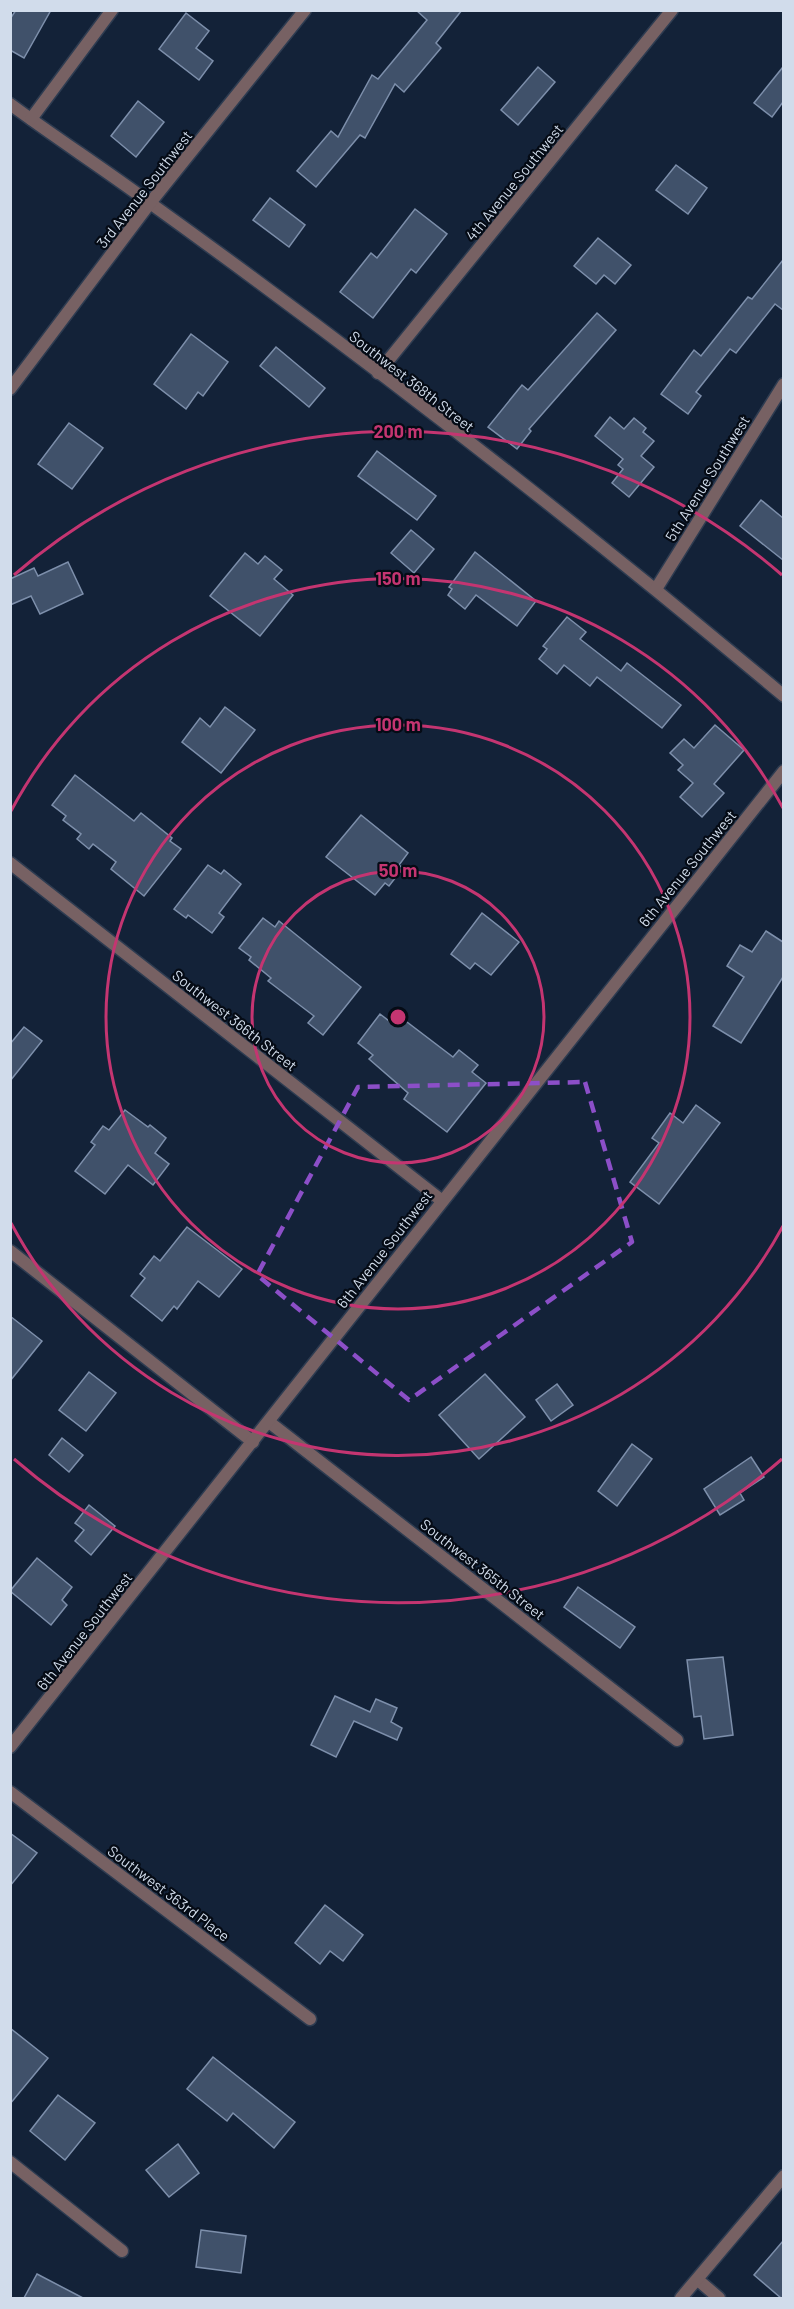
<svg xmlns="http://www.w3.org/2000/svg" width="794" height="2309" viewBox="0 0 794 2309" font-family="Barlow,sans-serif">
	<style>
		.building { fill: #40516a; stroke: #7d8fab; stroke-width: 1.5 }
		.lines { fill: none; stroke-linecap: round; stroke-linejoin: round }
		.street-casing { stroke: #2e3c51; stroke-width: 15 }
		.street { stroke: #776163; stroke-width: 12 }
		.marked { fill: none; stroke: #8c4fc8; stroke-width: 4.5; stroke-dasharray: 12 8; stroke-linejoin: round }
		.ring { fill: none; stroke: #c43571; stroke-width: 3 }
		.labels { text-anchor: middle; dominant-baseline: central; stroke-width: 4.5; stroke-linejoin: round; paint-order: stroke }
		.street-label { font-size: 15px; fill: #d1dceb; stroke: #050b15 }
		.centre { fill: #c43571; stroke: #050b15; stroke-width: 3 }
		.ring-label { font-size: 18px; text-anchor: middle; font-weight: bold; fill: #c43571; stroke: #050b15; stroke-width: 4.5; stroke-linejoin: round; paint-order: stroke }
	</style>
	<rect width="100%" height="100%" fill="#132238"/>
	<g class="building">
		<polygon points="16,10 51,10 24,58 10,50 10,19"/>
		<polygon points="416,10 462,10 436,43 441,48 404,92 395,84 365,138 360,135 316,187 297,171 331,131 338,137 372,75 378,79 427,20"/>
		<polygon points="186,13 209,31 196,48 213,61 199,80 159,49"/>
		<polygon points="538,67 555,82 518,125 501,110"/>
		<polygon points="783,67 783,102 772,117 754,103"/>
		<polygon points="138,101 164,122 136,157 111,136"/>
		<polygon points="676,165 707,188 688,214 656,190"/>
		<polygon points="270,198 305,225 289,247 253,220"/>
		<polygon points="415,209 447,234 416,273 411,269 373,318 340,292 371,253 377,258"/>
		<polygon points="598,238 631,265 615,284 604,275 596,284 574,266"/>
		<polygon points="783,260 783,310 775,304 736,353 730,349 696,392 701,396 688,414 661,394 694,350 701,356 748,297 752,299"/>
		<polygon points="597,313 616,330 529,429 531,431 517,449 488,427 522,385 528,390"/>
		<polygon points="191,334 228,362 203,396 198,392 186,409 154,384"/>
		<polygon points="276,347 325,388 309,407 260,366"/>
		<polygon points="610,417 624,429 634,418 646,428 643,432 654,441 641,456 654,467 629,497 612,483 623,469 618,465 623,459 595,436"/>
		<polygon points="69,423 103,448 72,489 38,464"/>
		<polygon points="377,451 436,496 417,520 358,476"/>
		<polygon points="761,500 783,518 783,560 740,526"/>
		<polygon points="411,530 434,549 414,573 391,553"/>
		<polygon points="475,552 536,601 517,626 476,595 465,609 448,595 452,589 449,587"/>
		<polygon points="245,553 258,564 265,556 282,570 274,579 293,595 260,636 210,596"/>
		<polygon points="68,562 83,594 40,614 31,596 10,605 10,579 34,568 38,576"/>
		<polygon points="567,617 586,632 580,639 621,671 627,663 681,705 662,728 597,677 590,686 564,665 557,674 539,659 547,649 543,646"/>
		<polygon points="225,707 255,730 221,773 182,742 200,718 210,727"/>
		<polygon points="715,725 744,750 714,784 724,793 702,817 680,797 693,783 678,770 683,765 670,753 684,739 694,748"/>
		<polygon points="75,775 134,821 141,813 172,838 170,841 181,849 144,896 111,869 116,862 93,844 89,849 77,839 81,834 63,820 66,816 52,805"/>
		<polygon points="361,815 408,853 399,865 403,868 389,886 385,883 375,895 326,857"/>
		<polygon points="208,865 221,874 224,870 241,884 219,913 224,917 212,933 188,915 186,918 174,909"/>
		<polygon points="482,913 519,942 491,975 475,963 470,969 451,954"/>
		<polygon points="263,918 275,927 279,921 361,987 323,1035 308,1023 314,1016 268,981 271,978 249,960 251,957 239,948"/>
		<polygon points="766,931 783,942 783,977 741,1043 713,1026 744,977 727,966 740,945 752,952"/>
		<polygon points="380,1014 393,1024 399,1016 453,1057 459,1050 478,1065 472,1072 486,1083 447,1132 404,1099 408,1093 369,1059 373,1055 358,1043"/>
		<polygon points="24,1027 42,1041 10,1081 10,1044"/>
		<polygon points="696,1105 720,1123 659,1204 630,1182 659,1143 652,1138 670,1113 683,1123"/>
		<polygon points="125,1110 148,1127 150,1125 166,1138 155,1153 169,1164 153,1185 128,1165 105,1194 75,1171 95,1145 91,1142 103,1126 109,1130"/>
		<polygon points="187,1227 242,1269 219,1297 198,1281 177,1309 174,1306 162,1321 131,1296 145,1278 140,1274 154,1256 160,1261"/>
		<polygon points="10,1316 42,1341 10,1381"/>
		<polygon points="89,1372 116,1393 86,1431 59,1410"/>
		<polygon points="485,1374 525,1417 479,1459 439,1415"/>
		<polygon points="557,1384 573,1405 551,1421 536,1400"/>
		<polygon points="62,1438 83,1455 69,1472 49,1455"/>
		<polygon points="632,1444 652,1459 617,1506 598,1491"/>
		<polygon points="751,1457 764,1477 740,1493 744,1500 720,1515 704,1489"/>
		<polygon points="89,1505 115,1526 91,1555 75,1541 84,1530 75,1523"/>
		<polygon points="37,1558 72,1587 62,1600 67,1605 51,1625 10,1591"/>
		<polygon points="578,1587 635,1627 620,1648 564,1607"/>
		<polygon points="723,1657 733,1735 704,1739 701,1716 694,1717 687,1660"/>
		<polygon points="335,1696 370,1712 376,1699 397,1708 391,1722 402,1728 397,1740 354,1721 336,1757 311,1745"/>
		<polygon points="10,1833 37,1853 10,1886"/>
		<polygon points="325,1905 363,1935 343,1961 330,1951 320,1964 295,1943"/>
		<polygon points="10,2028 48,2058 10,2104"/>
		<polygon points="213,2057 295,2122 274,2148 233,2113 227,2121 187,2089"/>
		<polygon points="58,2095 95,2123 65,2160 30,2131"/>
		<polygon points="178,2144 199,2173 169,2197 146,2170"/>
		<polygon points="201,2230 246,2236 241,2273 196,2267"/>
		<polygon points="783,2241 783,2298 781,2298 754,2275"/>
		<polygon points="37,2274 83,2298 24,2298"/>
	</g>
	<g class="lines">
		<g class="street-casing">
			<g id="street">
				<path d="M 10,104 C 56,138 104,169 150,203 C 367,359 579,524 784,696"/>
				<polyline points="31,119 112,10"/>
				<polyline points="378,373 672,10"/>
				<polyline points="10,389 150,203 305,10"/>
				<polyline points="656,589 784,384"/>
				<polyline points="10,863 441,1200"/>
				<polyline points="10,1251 253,1442"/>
				<polyline points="269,1422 677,1740"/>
				<path d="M 10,1747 C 269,1422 524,1096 784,771"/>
				<polyline points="10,1792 310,2019"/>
				<polyline points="10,2162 122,2251"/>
				<polyline points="698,2280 719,2298"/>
				<polyline points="681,2298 784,2176"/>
			</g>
		</g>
		<use href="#street" class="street"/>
	</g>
	<path class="marked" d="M 585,1082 L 632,1242 L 409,1400 L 257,1275 L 358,1087 Z"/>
	<g class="ring">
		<circle cx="398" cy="1017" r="146"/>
		<circle cx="398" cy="1017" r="292"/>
		<path d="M783 1226A438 438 0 0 1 11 1223M11 811A438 438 0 0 1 783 808"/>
		<path d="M782 1459A585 585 0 0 1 14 1459M14 575A585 585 0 0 1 782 575"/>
	</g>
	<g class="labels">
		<g class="street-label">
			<text transform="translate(514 182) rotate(-51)">4th Avenue Southwest</text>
			<text transform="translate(144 189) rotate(-52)">3rd Avenue Southwest</text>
			<text transform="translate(412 381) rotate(38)">Southwest 368th Street</text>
			<text transform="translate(707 478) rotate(-58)">5th Avenue Southwest</text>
			<text transform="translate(687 868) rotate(-51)">6th Avenue Southwest</text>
			<text transform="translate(235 1020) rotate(38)">Southwest 366th Street</text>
			<text transform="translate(384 1249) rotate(-52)">6th Avenue Southwest</text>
			<text transform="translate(483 1569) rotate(38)">Southwest 365th Street</text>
			<text transform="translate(84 1631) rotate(-52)">6th Avenue Southwest</text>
			<text transform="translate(169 1893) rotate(37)">Southwest 363rd Place</text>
		</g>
	</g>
	<circle cx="398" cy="1017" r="9" class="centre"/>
	<g class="ring-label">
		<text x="398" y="438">200 m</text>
		<text x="398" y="585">150 m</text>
		<text x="398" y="731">100 m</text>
		<text x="398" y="877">50 m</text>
	</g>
	<rect width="794" height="2309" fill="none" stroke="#d1dceb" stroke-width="24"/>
</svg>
